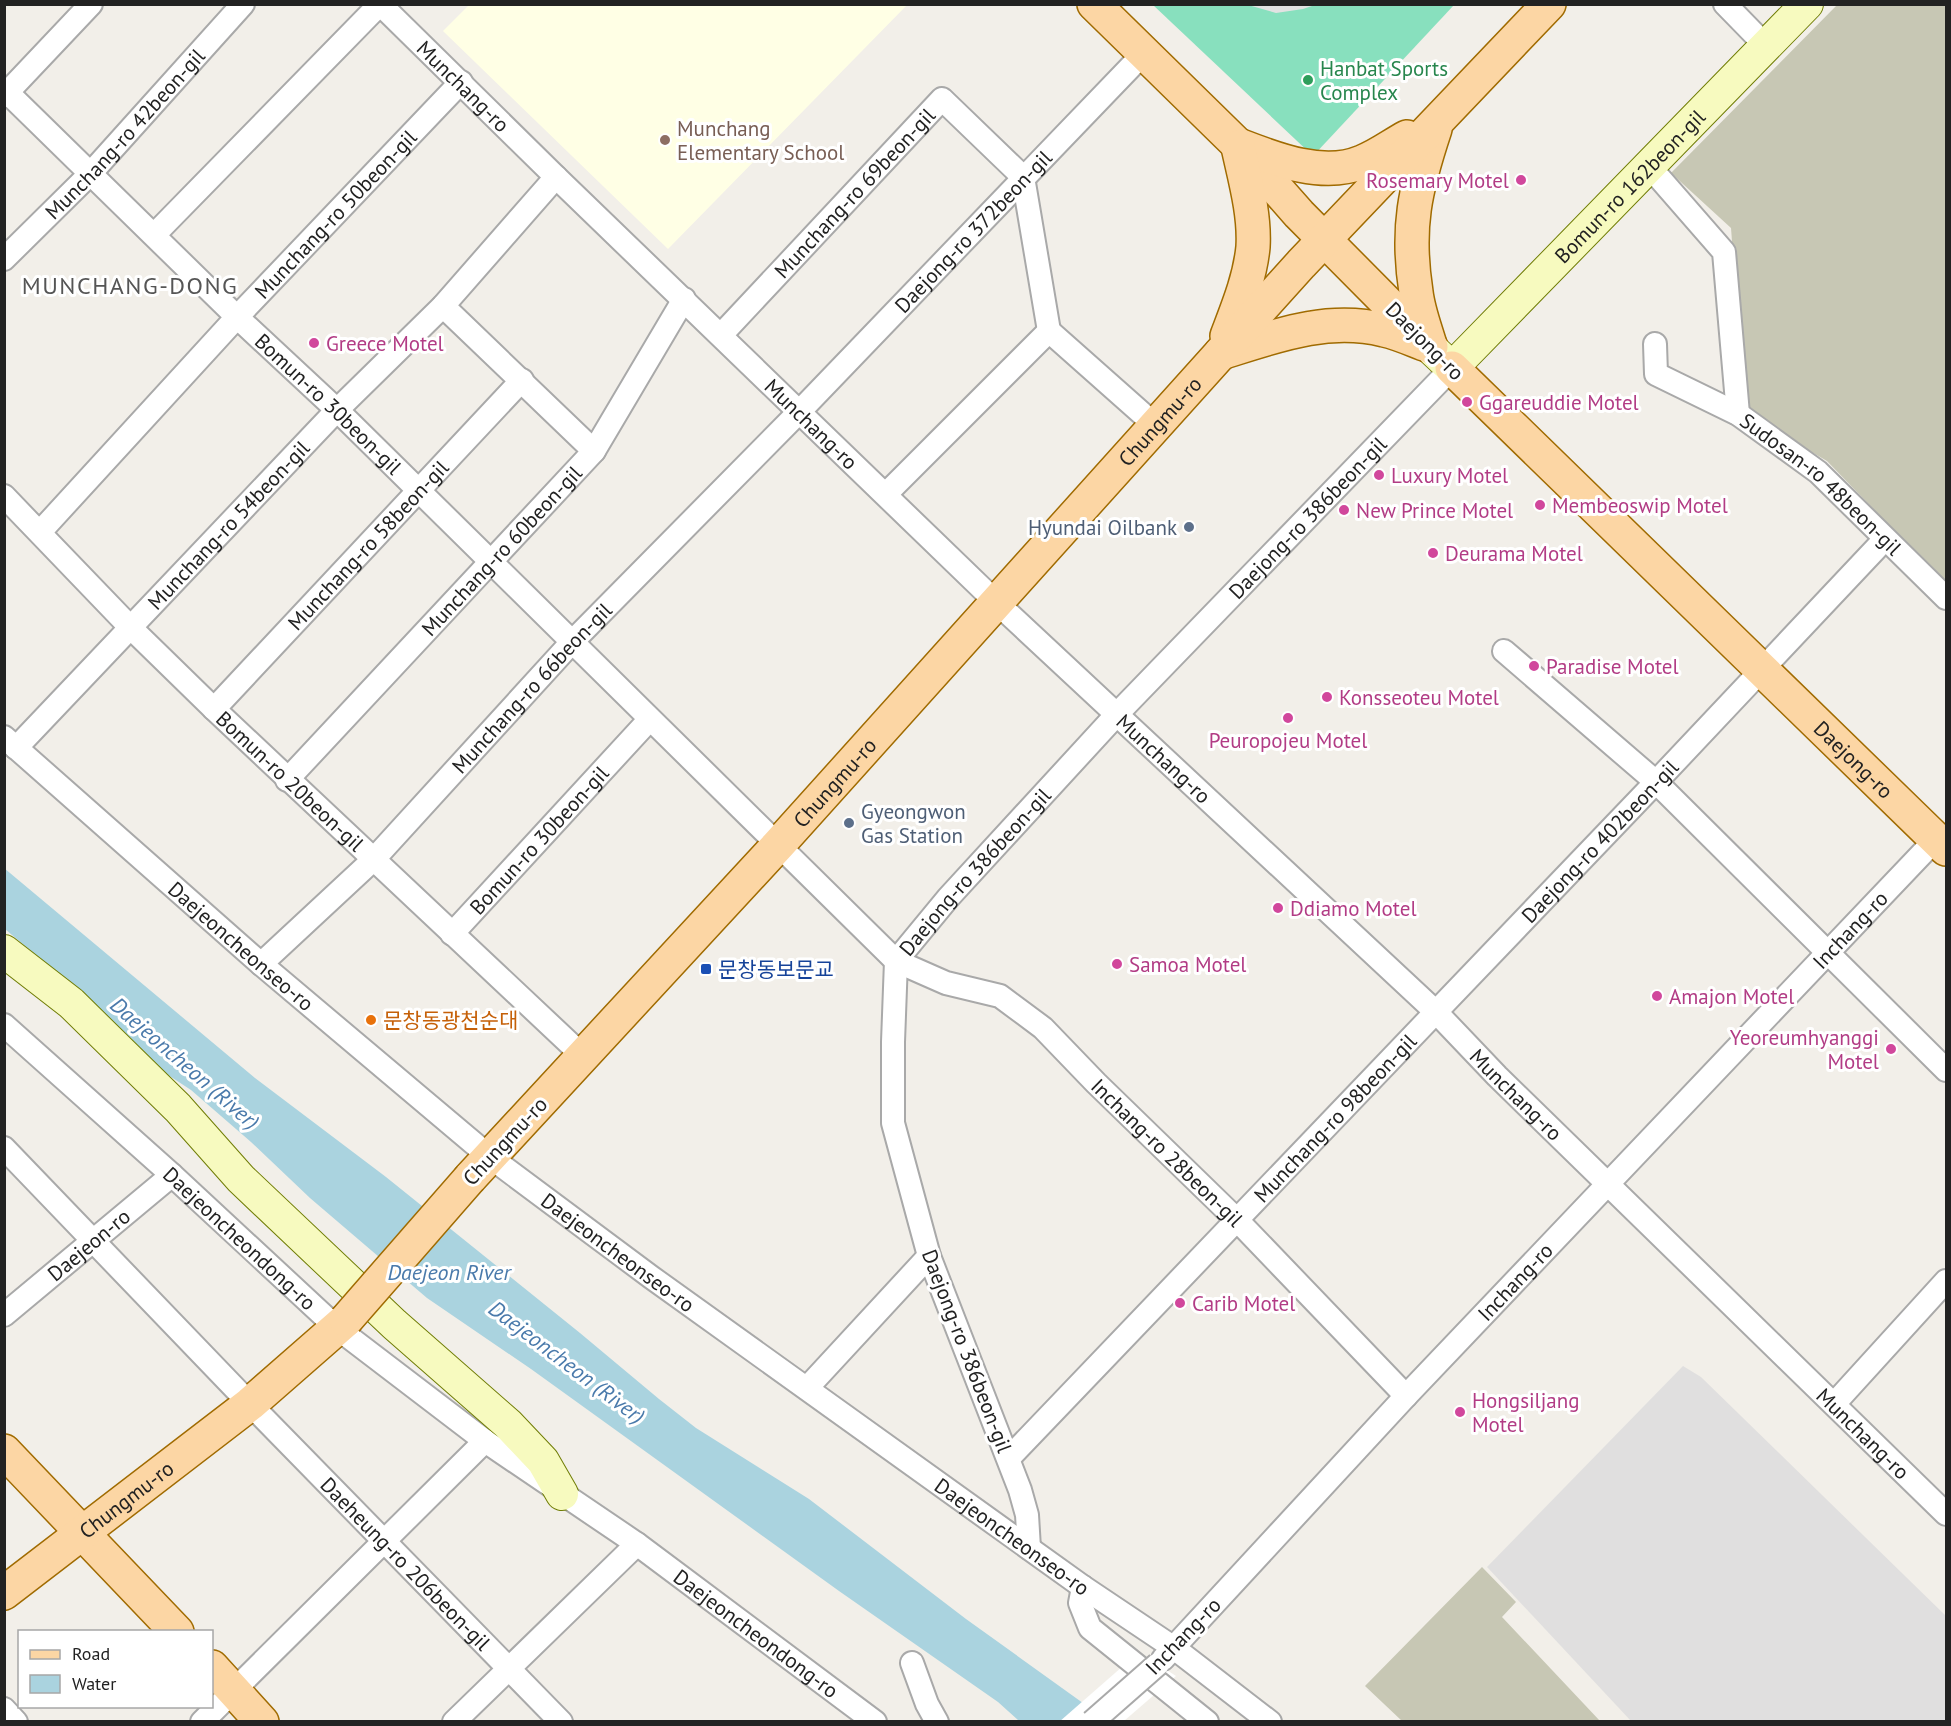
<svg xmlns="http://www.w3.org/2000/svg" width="1951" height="1726" viewBox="0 0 1951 1726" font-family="'PT Sans','Noto Sans KR',sans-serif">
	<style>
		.residential { fill: #e0dfdf }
		.education { fill: #ffffe5 }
		.construction { fill: #c7c7b4 }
		.pitch { fill: #88e0be }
		.parking { fill: #e2e2e2 }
		.water { fill: #aad3df }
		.pier { fill: #fff }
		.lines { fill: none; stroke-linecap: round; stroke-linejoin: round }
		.street-casing { stroke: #a9a9a9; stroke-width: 26 }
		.secondary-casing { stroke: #707d05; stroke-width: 34 }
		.primary-casing { stroke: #a06b00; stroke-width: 36 }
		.street { stroke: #fff; stroke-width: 22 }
		.secondary { stroke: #f7fabf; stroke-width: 32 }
		.primary { stroke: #fcd6a4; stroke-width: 33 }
		.street-bridge-casing { stroke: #a9a9a9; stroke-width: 26; stroke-linecap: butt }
		.primary-bridge-casing { stroke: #a06b00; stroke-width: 36; stroke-linecap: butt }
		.street-bridge { stroke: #fff; stroke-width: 22 }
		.primary-bridge { stroke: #fcd6a4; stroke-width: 33 }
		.leisure-dot { fill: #2e9e5b; stroke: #fff; stroke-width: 2 }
		.education-dot { fill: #8d6e63; stroke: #fff; stroke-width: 2 }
		.hotel-dot { fill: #d1479c; stroke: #fff; stroke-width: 2 }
		.service-dot { fill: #5c6f8a; stroke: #fff; stroke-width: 2 }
		.transit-dot { fill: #1a4fb4; stroke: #fff; stroke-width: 2 }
		.food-dot { fill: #e8710a; stroke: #fff; stroke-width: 2 }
		.labels { text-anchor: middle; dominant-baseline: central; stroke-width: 6; stroke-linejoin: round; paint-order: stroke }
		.leisure-label { font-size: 21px; fill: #27864d; stroke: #fff; text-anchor: start }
		.street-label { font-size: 21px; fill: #222; stroke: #fff }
		.education-label { font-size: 21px; fill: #785e54; stroke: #fff; text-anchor: start }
		.hotel-label { font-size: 21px; fill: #b23c85; stroke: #fff; text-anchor: start }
		.service-label { font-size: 21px; fill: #4e5e75; stroke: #fff; text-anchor: end }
		.transit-label { font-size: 21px; fill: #164399; stroke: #fff; text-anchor: start }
		.food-label { font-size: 21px; fill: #c56008; stroke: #fff; text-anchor: start }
		.water-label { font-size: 22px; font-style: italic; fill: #4a7aab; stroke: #fff }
		.quarter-label { font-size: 24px; letter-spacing: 1.5px; fill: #555; stroke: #fff }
	</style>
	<rect width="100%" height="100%" fill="#f2efe9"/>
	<polygon class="residential" points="1683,1366 1701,1377 1946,1616 1946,1721 1631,1721 1487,1567"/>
	<polygon class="education" points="469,5 470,4 907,5 668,249 443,31"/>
	<g class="construction">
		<polygon points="1837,5 1946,5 1946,584 1827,461 1745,413 1731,228 1671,173"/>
		<polygon points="1482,1567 1516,1602 1502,1617 1600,1721 1402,1721 1365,1686"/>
	</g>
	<polygon class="pitch" points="1153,5 1454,5 1313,156"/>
	<polygon class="parking" points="1248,5 1315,4 1315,5 1303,9 1276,13"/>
	<polygon class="water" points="4,868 255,1078 386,1177 580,1333 659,1399 696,1428 809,1499 966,1619 1108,1721 1018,1720 998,1702 839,1591 531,1369 427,1298 310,1198 251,1142 191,1090 162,1071 73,987 5,929"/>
	<polygon class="pier" points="1139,1652 1176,1676 1124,1721 1059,1722"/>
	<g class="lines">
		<g class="street-casing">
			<g id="street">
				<path id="s1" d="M 380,4 L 556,177 L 996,602 L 1436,1012 L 1497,1076 L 1946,1514"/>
				<polyline points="1725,4 1766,46"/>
				<path id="s2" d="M 4,89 L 237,317 L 337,410 L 896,961 L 946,983 L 1000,996 L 1043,1028 L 1096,1083 L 1237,1220 L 1406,1396"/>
				<polyline points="4,96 91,4"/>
				<polyline points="1649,166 1724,252 1738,414"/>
				<polyline points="154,235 380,4"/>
				<path id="s3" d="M 4,259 L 90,174 L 243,4"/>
				<polyline points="443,306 594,451"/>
				<polyline points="1049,331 1155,425"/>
				<path id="s4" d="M 721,335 L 942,99 L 1023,177 L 1049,331"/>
				<path id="s5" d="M 1655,344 L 1656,374 L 1738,414 L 1818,472 L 1946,598"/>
				<polyline points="886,494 1049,331"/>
				<path id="s6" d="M 4,496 L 131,628 L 214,709 L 583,1056"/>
				<path id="s7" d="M 40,532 L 237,317 L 461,82"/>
				<polyline points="1504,651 1656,782 1946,1070"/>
				<path id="s8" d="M 214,709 L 522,380"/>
				<path id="s9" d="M 4,737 L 261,964 L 490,1157 L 651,1277 L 1083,1587 L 1174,1648 L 1270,1722"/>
				<path id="s10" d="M 16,748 L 337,410 L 443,306 L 556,177"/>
				<path id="s11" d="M 287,780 L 594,451 L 684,299"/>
				<path id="s12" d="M 452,934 L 650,719"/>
				<path id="s13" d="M 261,964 L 374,859 L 572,642 L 800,411 L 1144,53"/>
				<path id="s14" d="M 4,1025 L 172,1175 L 337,1328 L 485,1441 L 637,1544 L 875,1722"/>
				<path id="s15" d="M 4,1148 L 250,1404 L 561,1722"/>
				<path id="s16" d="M 4,1315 L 172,1175"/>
				<polyline points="807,1388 929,1256"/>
				<polyline points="1834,1404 1946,1281"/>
				<path id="s17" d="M 1009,1458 L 1656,782 L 1885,539"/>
				<path id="s18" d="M 1029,1548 L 1027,1515 L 1020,1490 L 929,1256 L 893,1123 L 893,1042 L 896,961 L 948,898 L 1118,713 L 1452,368"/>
				<polyline points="1083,1587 1080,1603 1090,1628 1207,1722"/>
				<path id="s19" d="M 1163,1659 L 1406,1396 L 1936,839"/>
				<polyline points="912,1663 927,1704 937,1722"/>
				<polyline points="4,1709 16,1722"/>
				<polyline points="202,1722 485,1441"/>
				<polyline points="454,1722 637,1544"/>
			</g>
		</g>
		<g class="secondary-casing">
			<g id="secondary">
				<path id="s20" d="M 1434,351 L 1452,368 L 1807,4"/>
				<polyline points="4,951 71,1003 178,1108 241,1179 394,1324 508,1424 543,1461 562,1494"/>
			</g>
		</g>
		<g class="primary-casing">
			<g id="primary">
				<polyline points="1094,4 1238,145 1299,214 1431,347"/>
				<path d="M 1241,146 C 1277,160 1324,178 1362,162 C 1378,156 1392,145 1407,137"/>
				<path d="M 1227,336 C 1238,307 1250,278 1253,247 C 1255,214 1245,179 1238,147"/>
				<path d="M 1430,345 C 1425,328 1418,310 1416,292 C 1406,228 1415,189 1435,129"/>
				<path d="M 1221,353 C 1275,336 1327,316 1384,330 C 1398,333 1411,339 1424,344"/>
				<path id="s21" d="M 1452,368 L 1946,849"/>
				<path id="s22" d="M 470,1178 L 779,844 L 1301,264 L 1549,4"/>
				<polyline points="4,1451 177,1632"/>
				<path id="s23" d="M 4,1593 L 250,1404 L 346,1320"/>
				<polyline points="212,1667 262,1722"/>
			</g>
		</g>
		<use href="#street" class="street"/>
		<use href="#secondary" class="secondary"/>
		<use href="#primary" class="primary"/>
		<g class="street-bridge-casing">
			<polyline id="street-bridge" points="1092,1722 1158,1664"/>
		</g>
		<g class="primary-bridge-casing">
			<polyline id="primary-bridge" points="346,1320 470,1178"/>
		</g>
		<use href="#street-bridge" class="street-bridge"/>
		<use href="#primary-bridge" class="primary-bridge"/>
	</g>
	<circle class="leisure-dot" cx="1308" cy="80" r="6"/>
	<circle class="education-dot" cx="665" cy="140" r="6"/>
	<g class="hotel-dot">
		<circle cx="1521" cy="180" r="6"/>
		<circle cx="314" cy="343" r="6"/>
		<circle cx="1467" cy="402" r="6"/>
		<circle cx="1379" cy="475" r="6"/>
		<circle cx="1540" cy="505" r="6"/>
		<circle cx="1344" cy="510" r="6"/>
		<circle cx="1433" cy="553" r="6"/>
		<circle cx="1534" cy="666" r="6"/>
		<circle cx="1327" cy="697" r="6"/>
		<circle cx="1288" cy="718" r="6"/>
		<circle cx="1278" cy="908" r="6"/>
		<circle cx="1117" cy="964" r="6"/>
		<circle cx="1657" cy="996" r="6"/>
		<circle cx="1891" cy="1049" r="6"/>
		<circle cx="1180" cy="1303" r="6"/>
		<circle cx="1460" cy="1412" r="6"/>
	</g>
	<g class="service-dot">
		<circle cx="1189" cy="527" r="6"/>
		<circle cx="849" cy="823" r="6"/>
	</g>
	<rect class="transit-dot" x="700" y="963" width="12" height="12" rx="3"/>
	<circle class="food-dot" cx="371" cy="1020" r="6"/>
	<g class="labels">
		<g class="leisure-label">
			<text x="1320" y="68">Hanbat Sports<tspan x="1320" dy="24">Complex</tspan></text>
		</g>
		<g class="street-label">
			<text stroke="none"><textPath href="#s1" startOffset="117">Munchang-ro</textPath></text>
			<text stroke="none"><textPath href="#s3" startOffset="174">Munchang-ro 42beon-gil</textPath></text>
			<text stroke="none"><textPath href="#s20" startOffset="279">Bomun-ro 162beon-gil</textPath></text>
			<text stroke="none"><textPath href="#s4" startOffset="195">Munchang-ro 69beon-gil</textPath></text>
			<text stroke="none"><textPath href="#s7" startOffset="434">Munchang-ro 50beon-gil</textPath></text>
			<text stroke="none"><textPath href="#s13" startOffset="1022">Daejong-ro 372beon-gil</textPath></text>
			<text transform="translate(1425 341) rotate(45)">Daejong-ro</text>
			<text stroke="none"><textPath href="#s2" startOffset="452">Bomun-ro 30beon-gil</textPath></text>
			<text stroke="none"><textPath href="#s22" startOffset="1024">Chungmu-ro</textPath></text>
			<text stroke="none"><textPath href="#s1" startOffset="602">Munchang-ro</textPath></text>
			<text stroke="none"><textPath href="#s5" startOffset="230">Sudosan-ro 48beon-gil</textPath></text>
			<text stroke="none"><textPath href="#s18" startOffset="1215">Daejong-ro 386beon-gil</textPath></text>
			<text stroke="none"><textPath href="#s10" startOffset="308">Munchang-ro 54beon-gil</textPath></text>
			<text stroke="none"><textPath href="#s8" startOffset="225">Munchang-ro 58beon-gil</textPath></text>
			<text stroke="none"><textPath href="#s11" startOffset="314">Munchang-ro 60beon-gil</textPath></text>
			<text stroke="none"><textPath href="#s13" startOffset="387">Munchang-ro 66beon-gil</textPath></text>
			<text stroke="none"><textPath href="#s1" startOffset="1088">Munchang-ro</textPath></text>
			<text stroke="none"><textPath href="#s21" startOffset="561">Daejong-ro</textPath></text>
			<text stroke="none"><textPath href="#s6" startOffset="404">Bomun-ro 20beon-gil</textPath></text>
			<text stroke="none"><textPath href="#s22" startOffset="538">Chungmu-ro</textPath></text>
			<text stroke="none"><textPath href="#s12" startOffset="128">Bomun-ro 30beon-gil</textPath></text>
			<text stroke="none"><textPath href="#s17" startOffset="854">Daejong-ro 402beon-gil</textPath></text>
			<text stroke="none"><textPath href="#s18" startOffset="729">Daejong-ro 386beon-gil</textPath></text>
			<text stroke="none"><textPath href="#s19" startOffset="1002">Inchang-ro</textPath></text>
			<text stroke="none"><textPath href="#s9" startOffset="316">Daejeoncheonseo-ro</textPath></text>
			<text stroke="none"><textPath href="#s1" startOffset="1575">Munchang-ro</textPath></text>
			<text stroke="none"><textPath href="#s17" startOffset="471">Munchang-ro 98beon-gil</textPath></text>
			<text transform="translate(505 1141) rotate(-47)">Chungmu-ro</text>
			<text stroke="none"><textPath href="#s2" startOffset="1587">Inchang-ro 28beon-gil</textPath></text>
			<text stroke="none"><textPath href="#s14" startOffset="318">Daejeoncheondong-ro</textPath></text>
			<text stroke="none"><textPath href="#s16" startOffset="110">Daejeon-ro</textPath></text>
			<text stroke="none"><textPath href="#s9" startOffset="802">Daejeoncheonseo-ro</textPath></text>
			<text stroke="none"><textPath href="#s19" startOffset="516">Inchang-ro</textPath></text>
			<text transform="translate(967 1351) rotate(69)">Daejong-ro 386beon-gil</text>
			<text stroke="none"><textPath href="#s1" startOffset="2060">Munchang-ro</textPath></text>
			<text stroke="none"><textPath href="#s23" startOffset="154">Chungmu-ro</textPath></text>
			<text stroke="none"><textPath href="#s9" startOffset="1288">Daejeoncheonseo-ro</textPath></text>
			<text stroke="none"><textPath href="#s15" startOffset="578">Daeheung-ro 206beon-gil</textPath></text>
			<text stroke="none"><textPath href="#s14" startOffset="969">Daejeoncheondong-ro</textPath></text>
			<text transform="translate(1183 1636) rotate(-46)">Inchang-ro</text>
		</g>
		<g class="education-label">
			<text x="677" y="128">Munchang<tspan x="677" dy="24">Elementary School</tspan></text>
		</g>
		<g class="hotel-label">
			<text x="1509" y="180" text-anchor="end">Rosemary Motel</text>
			<text x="326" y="343">Greece Motel</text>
			<text x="1479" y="402">Ggareuddie Motel</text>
			<text x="1391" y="475">Luxury Motel</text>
			<text x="1552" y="505">Membeoswip Motel</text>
			<text x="1356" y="510">New Prince Motel</text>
			<text x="1445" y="553">Deurama Motel</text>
			<text x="1546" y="666">Paradise Motel</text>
			<text x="1339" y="697">Konsseoteu Motel</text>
			<text x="1288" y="740" text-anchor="middle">Peuropojeu Motel</text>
			<text x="1290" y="908">Ddiamo Motel</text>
			<text x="1129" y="964">Samoa Motel</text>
			<text x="1669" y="996">Amajon Motel</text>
			<text x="1879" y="1037" text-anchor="end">Yeoreumhyanggi<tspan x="1879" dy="24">Motel</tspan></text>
			<text x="1192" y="1303">Carib Motel</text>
			<text x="1472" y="1400">Hongsiljang<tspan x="1472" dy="24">Motel</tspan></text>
		</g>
		<g class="service-label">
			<text x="1177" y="527">Hyundai Oilbank</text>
			<text x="861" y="811" text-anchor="start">Gyeongwon<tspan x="861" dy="24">Gas Station</tspan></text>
		</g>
		<g class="transit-label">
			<text x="718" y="969">문창동보문교</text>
		</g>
		<g class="food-label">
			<text x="383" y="1020">문창동광천순대</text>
		</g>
		<g class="water-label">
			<text transform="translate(185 1063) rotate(41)">Daejeoncheon (River)</text>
			<text x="449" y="1272">Daejeon River</text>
			<text transform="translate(567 1362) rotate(37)">Daejeoncheon (River)</text>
		</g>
		<g class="quarter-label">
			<text x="130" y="285">MUNCHANG-DONG</text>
		</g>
	</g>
	<rect width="1951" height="1726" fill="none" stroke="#222222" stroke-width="12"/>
	<rect x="18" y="1630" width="195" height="78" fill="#ffffff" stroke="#a7a7a7" stroke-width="1.5"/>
	<rect x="30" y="1650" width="30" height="9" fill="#fcd6a4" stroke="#a7a7a7" stroke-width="1.5"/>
	<text x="72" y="1660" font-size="18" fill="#222222">Road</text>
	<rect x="30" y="1675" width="30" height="18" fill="#aad3df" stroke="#a7a7a7" stroke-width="1.5"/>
	<text x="72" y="1690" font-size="18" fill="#222222">Water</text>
</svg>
